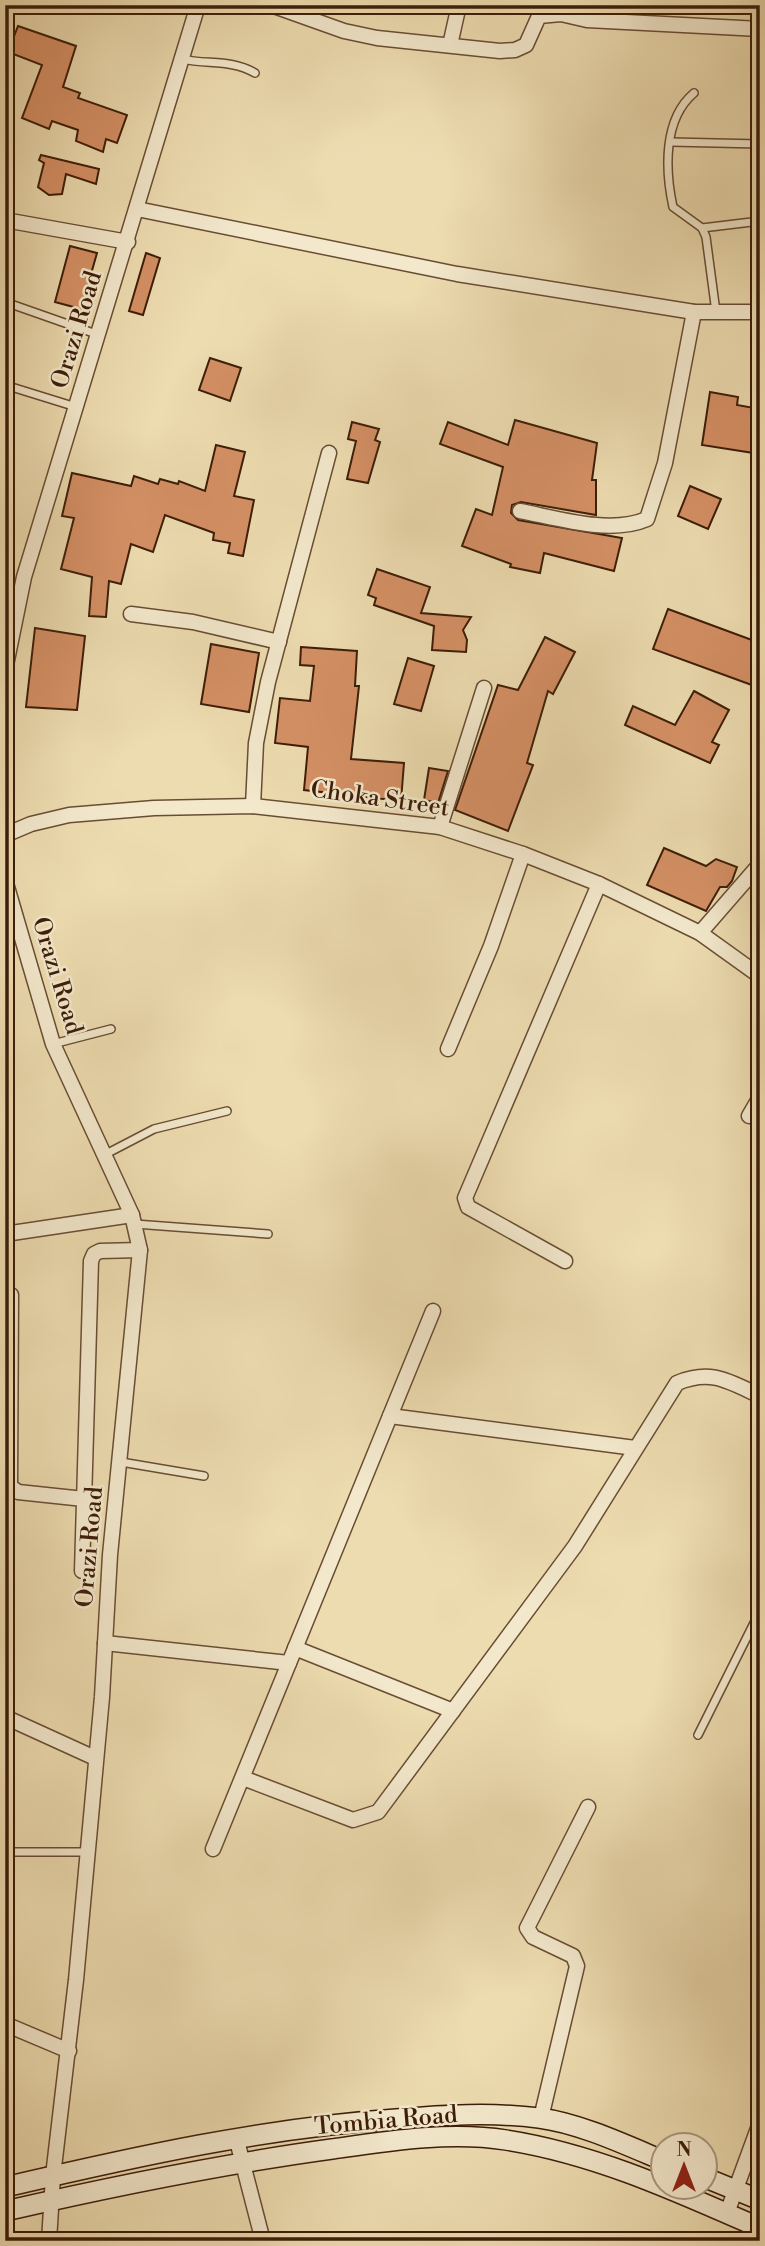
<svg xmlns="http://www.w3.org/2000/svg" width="765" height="2246" viewBox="0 0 765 2246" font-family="'Libre Bodoni',serif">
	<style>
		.building { fill: #d59065; stroke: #3d1d09; stroke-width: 2 }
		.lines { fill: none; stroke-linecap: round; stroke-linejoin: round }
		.lane-casing { stroke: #694d33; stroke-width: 10 }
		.street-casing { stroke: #694d33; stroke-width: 17 }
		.secondary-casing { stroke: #3d1d09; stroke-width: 22 }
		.lane { stroke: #f3e8cc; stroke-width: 7 }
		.street { stroke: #f3e8cc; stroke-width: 14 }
		.secondary { stroke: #f3e8cc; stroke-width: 19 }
		.labels { text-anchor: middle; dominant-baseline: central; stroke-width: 5; stroke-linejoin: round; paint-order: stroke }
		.street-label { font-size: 24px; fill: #3d1d09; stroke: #f3e8cc }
	</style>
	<rect width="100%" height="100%" fill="#eddcb0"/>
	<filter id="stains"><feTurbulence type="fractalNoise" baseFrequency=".00286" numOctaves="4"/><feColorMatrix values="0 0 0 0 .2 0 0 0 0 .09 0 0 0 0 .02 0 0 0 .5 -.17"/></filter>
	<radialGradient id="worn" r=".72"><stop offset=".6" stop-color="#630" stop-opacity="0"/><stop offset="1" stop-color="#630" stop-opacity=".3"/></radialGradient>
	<g class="building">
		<polygon points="18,26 76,46 63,87 80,93 78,98 127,115 117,143 106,139 103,152 76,141 78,130 52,121 49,129 22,118 42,65 8,52"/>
		<polygon points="41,155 99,169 96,184 66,174 62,194 49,195 38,187 44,163 39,160"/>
		<polygon points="70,246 97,253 81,309 55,302"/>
		<polygon points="146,253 160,258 143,315 129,311"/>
		<polygon points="210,358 241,368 230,401 199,390"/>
		<polygon points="710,392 738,397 737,405 760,409 760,454 702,445"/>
		<polygon points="515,420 597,443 592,480 596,480 596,515 521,502 512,505 511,513 518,520 622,538 614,571 544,553 540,573 510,567 511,564 462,546 476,509 492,515 503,467 440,444 448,422 508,445"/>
		<polygon points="352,422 379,429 375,440 380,442 368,483 347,479 356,441 348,439"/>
		<polygon points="216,445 245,452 234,496 254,500 243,556 228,553 230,543 213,540 214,533 165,515 153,552 131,544 121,584 109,581 106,617 89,616 92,577 61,569 74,518 62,516 72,473 131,486 134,476 158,484 160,479 178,484 179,481 205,491"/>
		<polygon points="690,486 721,499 708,529 678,516"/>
		<polygon points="377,569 430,587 421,613 471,617 463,630 467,640 466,652 432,650 434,626 374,605 376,598 368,595"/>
		<polygon points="668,609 760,643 760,688 653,649"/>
		<polygon points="35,628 85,636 77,710 26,707"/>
		<polygon points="545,637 575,652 553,694 548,691 527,763 533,765 508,831 455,810 498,685 518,690"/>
		<polygon points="211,644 259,653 249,712 201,704"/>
		<polygon points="301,647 357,651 355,686 359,686 351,759 404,763 401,801 304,790 308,747 275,743 280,698 310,701 314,666 300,665"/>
		<polygon points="408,658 434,666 421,711 394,704"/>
		<polygon points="694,691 729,710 712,742 719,745 710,763 625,725 633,706 675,725"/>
		<polygon points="429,768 448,771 438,803 424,800"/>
		<polygon points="664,848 706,866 716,859 737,867 732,881 727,887 720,887 706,911 647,885"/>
	</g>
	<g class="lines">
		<g class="lane-casing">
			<g id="lane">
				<path d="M 182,59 C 208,65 231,59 255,73"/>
				<path d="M 694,93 C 663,119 665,170 673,207 L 702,228 L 706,237 L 716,312"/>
				<polyline points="671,142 760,144"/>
				<polyline points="702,228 760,221"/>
				<polyline points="5,302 99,335"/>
				<polyline points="5,385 76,407"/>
				<polyline points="53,1044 111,1029"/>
				<polyline points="104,1155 154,1129 227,1111"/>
				<polyline points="135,1224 268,1234"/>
				<polyline points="121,1462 204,1476"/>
				<polyline points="698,1735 760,1611"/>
				<polyline points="5,1852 86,1852"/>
			</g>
		</g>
		<g class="street-casing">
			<g id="street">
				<polyline points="271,5 344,31 377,38 500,51 515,50 526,45 539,16 561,14 587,20 760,29"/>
				<polyline points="450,45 459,5"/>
				<polyline points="137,209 457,274 694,312 760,312"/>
				<polyline points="5,220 128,242"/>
				<path d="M 520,511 C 557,518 610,535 647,519 L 665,463 L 694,312"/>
				<polyline points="131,614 193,622 279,642"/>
				<polyline points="5,670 24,577 198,5"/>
				<polyline points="253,806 256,743 268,682 329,453"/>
				<polyline points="440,827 484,688"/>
				<polyline points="5,835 31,824 69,815 154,808 253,806 440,827 523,854 599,884 700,933 760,976"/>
				<polyline points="5,880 53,1044 132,1215 140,1250 110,1555 102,1697 76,1980 53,2176 49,2241"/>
				<polyline points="700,933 760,864"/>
				<polyline points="448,1049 491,946 523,854"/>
				<polyline points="749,1116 760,1097"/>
				<polyline points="5,1234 132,1215"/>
				<polyline points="565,1261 468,1207 465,1198 599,884"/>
				<polyline points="11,1295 10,1486 18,1492 84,1499"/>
				<polyline points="390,1416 433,1311"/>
				<polyline points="82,1571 91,1261 94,1254 100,1251 140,1250"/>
				<polyline points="105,1643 289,1663"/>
				<polyline points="295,1648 453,1711"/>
				<polyline points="5,1717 95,1758"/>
				<path d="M 243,1778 L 353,1820 L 378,1812 L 575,1546 L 677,1383 C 711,1369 728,1381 760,1396"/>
				<polyline points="213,1849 390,1416 635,1448"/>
				<polyline points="5,2024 69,2051"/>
				<polyline points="541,2118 577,1966 573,1956 533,1937 527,1928 588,1807"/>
				<polyline points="236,2137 263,2241"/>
				<polyline points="727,2213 760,2123"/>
			</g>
		</g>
		<g class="secondary-casing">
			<g id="secondary">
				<polyline points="706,2178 760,2200"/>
				<path d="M 5,2187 C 134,2157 263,2128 396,2119 C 443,2115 492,2112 539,2118 C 579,2123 626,2145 664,2161"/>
				<path d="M 5,2211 C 114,2186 222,2164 332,2149 C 388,2141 450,2131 506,2140 C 596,2154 678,2192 760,2228"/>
			</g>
		</g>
		<use href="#lane" class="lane"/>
		<use href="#street" class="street"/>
		<use href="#secondary" class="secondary"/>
	</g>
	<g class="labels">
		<g class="street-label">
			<text transform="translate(77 330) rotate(-73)">Orazi Road</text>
			<text transform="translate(380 799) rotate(8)">Choka Street</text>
			<text transform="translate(57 976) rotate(73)">Orazi Road</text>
			<text transform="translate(90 1547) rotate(-85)">Orazi Road</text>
			<text transform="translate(386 2121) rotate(-5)">Tombia Road</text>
		</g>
	</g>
	<rect width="765" height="2246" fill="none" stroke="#eddcb0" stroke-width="28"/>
	<rect x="7" y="7" width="751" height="2232" fill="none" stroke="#3d1d09" stroke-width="3.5"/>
	<rect x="14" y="14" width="737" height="2218" fill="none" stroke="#3d1d09" stroke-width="2"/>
	<g transform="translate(684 2166)"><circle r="33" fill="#f3e8cc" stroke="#aa977e" stroke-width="2"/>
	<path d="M0-5L12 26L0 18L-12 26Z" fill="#8f2418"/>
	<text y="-10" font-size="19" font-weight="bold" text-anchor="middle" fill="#3d1d09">N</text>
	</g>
	<rect width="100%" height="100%" filter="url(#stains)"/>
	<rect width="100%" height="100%" fill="url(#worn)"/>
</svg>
